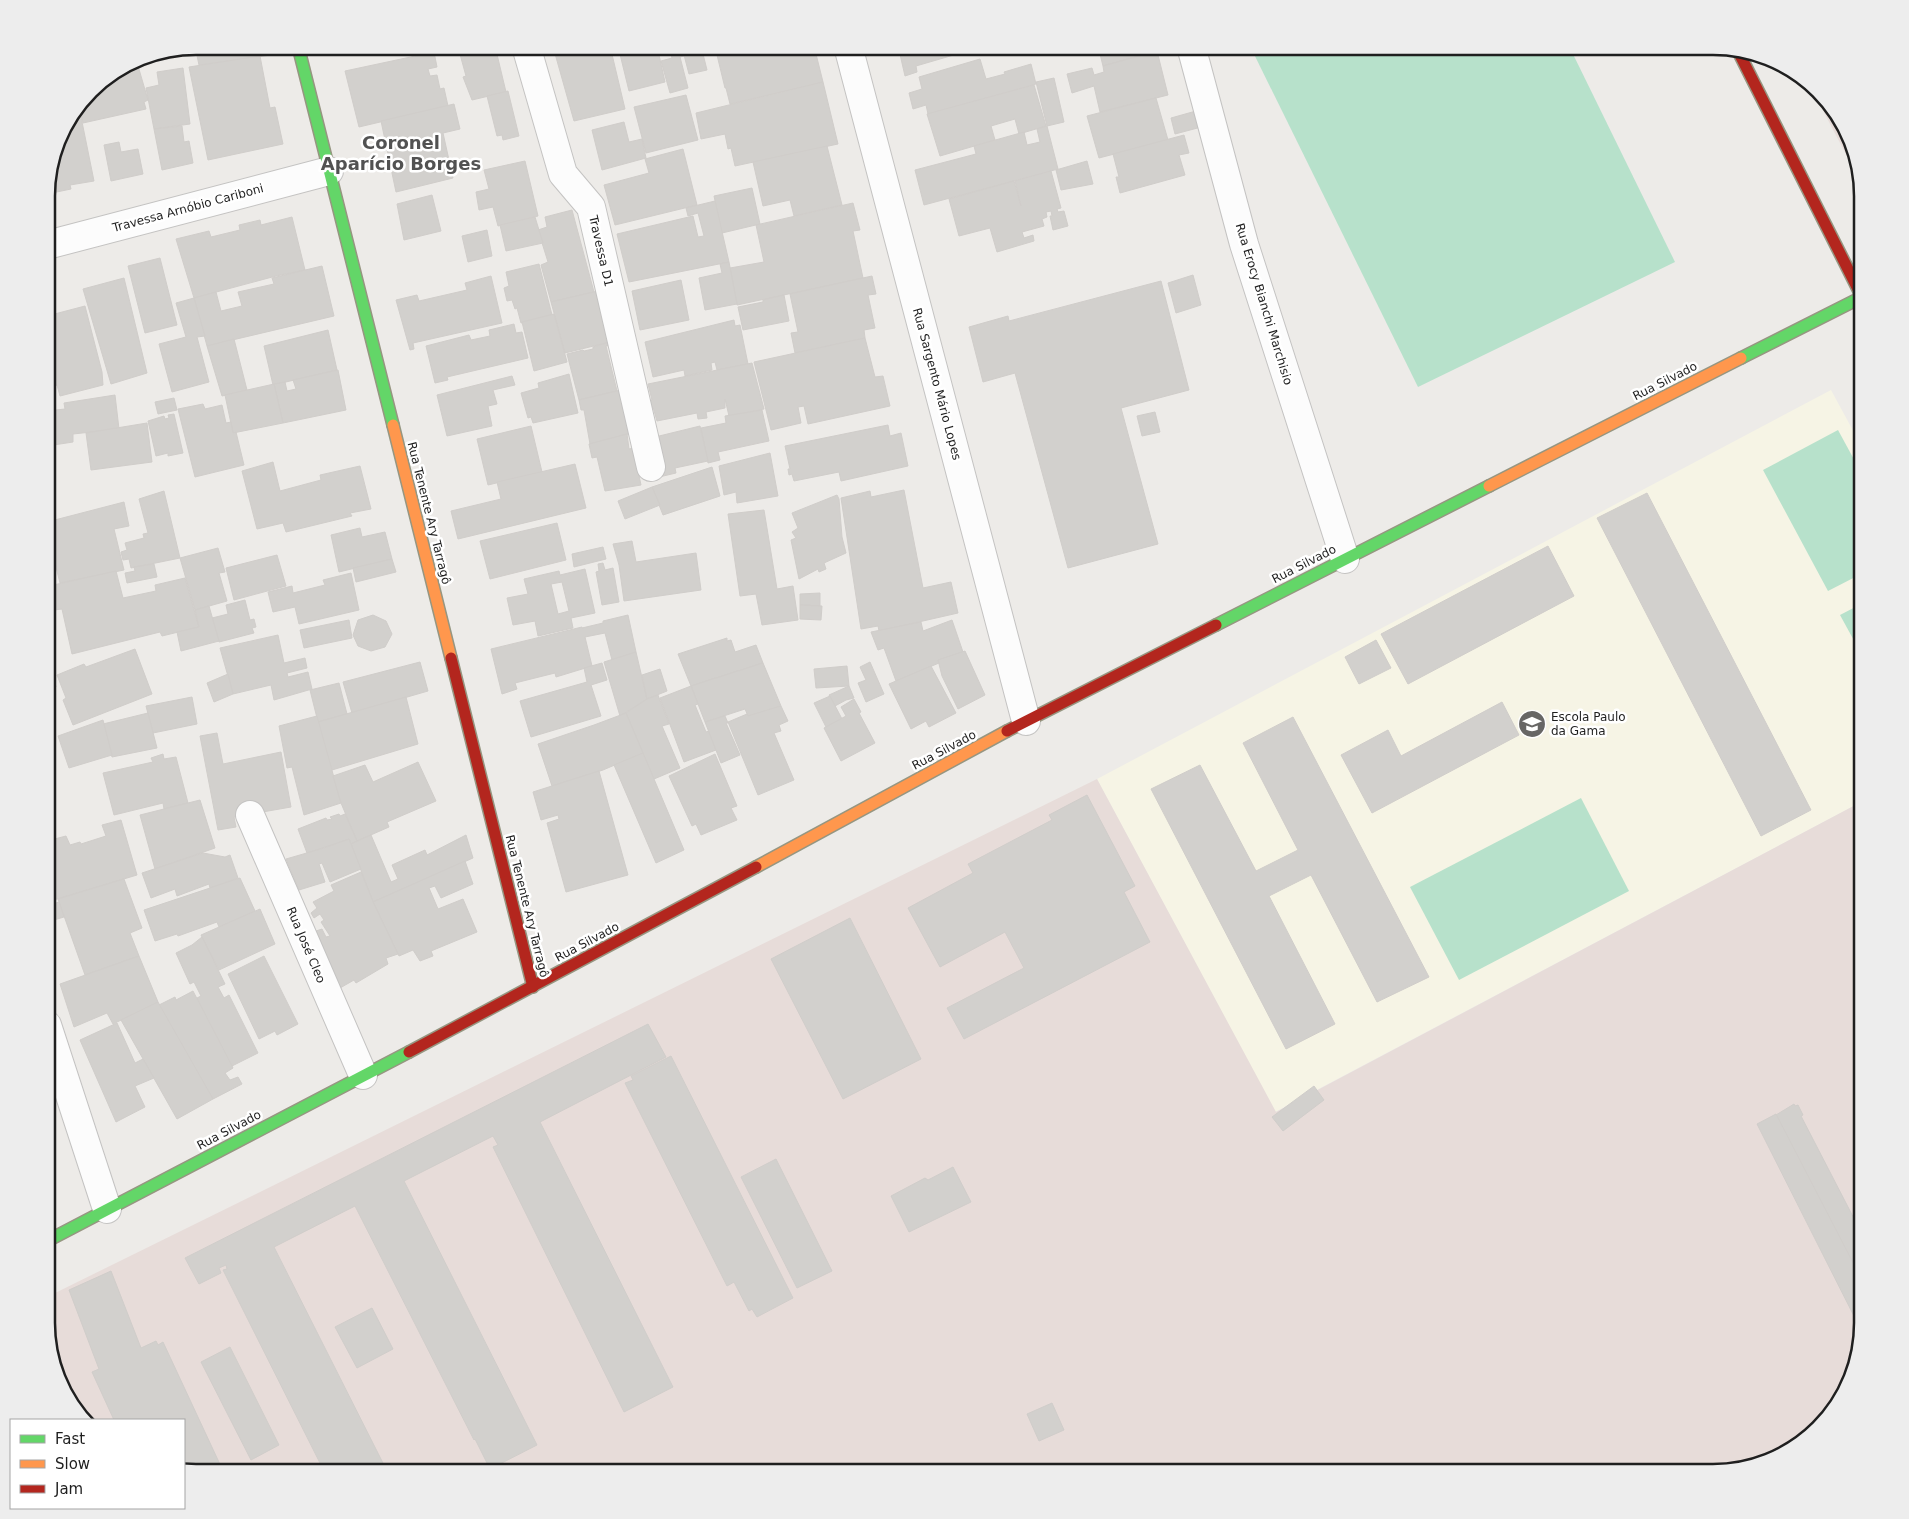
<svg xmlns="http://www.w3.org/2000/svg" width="1909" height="1519" viewBox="0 0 1909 1519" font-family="'DejaVu Sans',sans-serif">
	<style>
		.education { fill: #f6f4e5 }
		.military { fill: #e7dcd9 }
		.pitch { fill: #b7e1cb }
		.building { fill: #d2d0cd; stroke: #d0cdca; fill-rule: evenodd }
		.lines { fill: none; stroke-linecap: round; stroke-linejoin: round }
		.street-casing { stroke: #c4c3c2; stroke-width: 30 }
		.fast-casing { stroke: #969681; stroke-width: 14 }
		.slow-casing { stroke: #969681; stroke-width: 14 }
		.jam-casing { stroke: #969681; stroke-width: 14 }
		.street { stroke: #fcfcfc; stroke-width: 28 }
		.fast { stroke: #63d668; stroke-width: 11 }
		.slow { stroke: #ff974d; stroke-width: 11 }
		.jam { stroke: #b3261e; stroke-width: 11 }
		.labels { text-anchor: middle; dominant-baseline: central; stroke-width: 5; stroke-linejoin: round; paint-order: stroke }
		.street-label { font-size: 12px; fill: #1f1f1f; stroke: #fff }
		.poi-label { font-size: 12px; fill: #1f1f1f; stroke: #fff; text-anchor: start }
		.district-label { font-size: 18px; font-weight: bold; fill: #525252; stroke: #fff }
		.rim { fill: none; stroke: #1f1f1f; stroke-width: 2.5 }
	</style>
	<rect width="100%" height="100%" fill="#edebe8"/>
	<polygon class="education" points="1831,390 1863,449 1863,801 1275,1112 1097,779"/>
	<g class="military">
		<polygon points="1807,80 1812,83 1847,130 1859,179"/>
		<polygon points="1097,779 1276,1112 1863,801 1863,1323 1855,1371 1826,1422 1779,1457 1713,1473 196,1473 184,1471 184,1420 85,1420 62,1390 47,1333 47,1297"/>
	</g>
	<g class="pitch">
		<polygon points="1250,46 1569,46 1675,262 1418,387"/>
		<polygon points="1838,430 1863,476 1863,573 1828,591 1763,470"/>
		<polygon points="1863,603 1863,657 1840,615"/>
		<polygon points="1581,798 1629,891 1459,980 1410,887"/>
	</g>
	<g class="building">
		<polygon points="195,46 269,46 271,55 199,65"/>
		<polygon points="394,46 419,46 395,52"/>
		<polygon points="495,46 506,92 472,100 463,77 466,76 458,47"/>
		<polygon points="571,46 610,46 625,109 574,121 554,50"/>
		<polygon points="618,46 657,46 665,82 629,91"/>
		<polygon points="682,46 703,46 704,50 684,55"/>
		<polygon points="749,46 814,46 823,82 730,104 726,88 725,88 717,55"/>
		<polygon points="905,46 981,46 981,47 916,66 917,72 905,76 899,50 906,48"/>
		<polygon points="1098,46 1155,46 1157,51 1103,66"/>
		<polygon points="682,48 684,56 680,57 688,88 670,93 661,61 672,58 670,51"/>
		<polygon points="702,50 707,70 689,74 684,55"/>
		<polygon points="1157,51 1168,95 1100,112 1094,86 1072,93 1067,74 1092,68 1094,75 1104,72 1103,66"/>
		<polygon points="434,52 437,67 428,69 430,76 437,75 440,89 444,88 448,106 359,127 345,71"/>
		<polygon points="260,56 270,108 275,107 283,144 208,160 189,67"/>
		<polygon points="136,59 148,100 144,102 146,109 83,123 79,107 97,84"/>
		<polygon points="980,59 986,79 1005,74 1004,72 1031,64 1036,84 928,114 926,105 913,109 909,93 922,89 919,77"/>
		<polygon points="183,68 190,124 154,129 146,88 159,85 157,72"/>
		<polygon points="1054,78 1064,122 1047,126 1036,82"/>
		<polygon points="823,82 838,144 735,166 731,148 728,149 725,134 701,139 696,113"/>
		<polygon points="1034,85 1046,126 1019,134 1015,119 991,126 995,140 940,156 927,114"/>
		<polygon points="508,91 519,136 503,140 502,135 497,136 487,96"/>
		<polygon points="686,95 698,140 646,153 634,107"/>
		<polygon points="1156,98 1168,140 1099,158 1087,116"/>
		<polygon points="454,104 460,129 443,133 453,178 396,192 381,121"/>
		<polygon points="79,107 94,181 70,185 71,189 47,194 47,186 62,130"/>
		<polygon points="1203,109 1209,125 1175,134 1171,118"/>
		<polygon points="624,122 629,142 642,139 646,158 602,170 592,130"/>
		<polygon points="182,126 184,142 189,141 193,163 162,170 154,129"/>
		<polygon points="1047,126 1058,169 924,205 915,170 976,154 974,146 1024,132 1027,145 1040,142 1037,129"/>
		<polygon points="1184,135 1189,153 1179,155 1185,175 1120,193 1116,177 1119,177 1113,154"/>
		<polygon points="119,142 121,152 138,149 143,174 111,181 104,145"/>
		<polygon points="827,146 842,205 794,216 790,200 763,206 753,162"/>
		<polygon points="683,149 697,205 615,225 604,185 649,173 645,159"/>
		<polygon points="525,161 538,216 498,226 493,207 479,210 476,192 489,189 484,170"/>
		<polygon points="1087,161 1093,184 1061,190 1056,170"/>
		<polygon points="1051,171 1061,208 1057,209 1058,212 1064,211 1068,226 1053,230 1050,216 1052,216 1051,211 1046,212 1047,217 1042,219 1044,226 1022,232 1024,238 1033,235 1034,241 997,252 990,228 959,236 949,199 1014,181 1021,206 1015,181"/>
		<polygon points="752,188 760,224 722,233 714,196"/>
		<polygon points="432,195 441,231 404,240 397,204"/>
		<polygon points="715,201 729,262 629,282 617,234 693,216 698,237 704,236 698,213 688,216 686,208"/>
		<polygon points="853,203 860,230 853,231 863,278 737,305 730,268 764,262 756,225"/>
		<polygon points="572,210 594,292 551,302 541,265 548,262 538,230 547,227 545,217"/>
		<polygon points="292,217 305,270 276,276 194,298 176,239 209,231 211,237 240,230 239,225 260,220 261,225"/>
		<polygon points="535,217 543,243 506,251 500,225"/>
		<polygon points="487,230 492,256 468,262 462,236"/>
		<polygon points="160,258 177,325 145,333 128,266"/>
		<polygon points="729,262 737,304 705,310 699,278 722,273 720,264"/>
		<polygon points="539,264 552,315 521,323 517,308 515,309 512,300 507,301 504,288 509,286 506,272"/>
		<polygon points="322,266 334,316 207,346 194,298 216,292 221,311 242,306 238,292 274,284 272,278"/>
		<polygon points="1193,275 1201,305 1176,313 1168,283"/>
		<polygon points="491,276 502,323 413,343 414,349 410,350 396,300 417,295 419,301 467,290 465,283"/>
		<polygon points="872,276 876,294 868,295 875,328 864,330 865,338 795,353 791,333 798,332 790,294"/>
		<polygon points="124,278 147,373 111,384 83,289"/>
		<polygon points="681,280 689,320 640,330 632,291"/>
		<polygon points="1161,281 1189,390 1121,408 1158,544 1068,568 1015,373 983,382 969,327 1008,316 1009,321"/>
		<polygon points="598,291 610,342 565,353 551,302"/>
		<polygon points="784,295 789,321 743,330 738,307 763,302 763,300"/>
		<polygon points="194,298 205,336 197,337 209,382 172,392 159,344 186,337 176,303"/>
		<polygon points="85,306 102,372 103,385 60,396 57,385 50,387 47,375 47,331 48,331 47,316"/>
		<polygon points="554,314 567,362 534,371 522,322"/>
		<polygon points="734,320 735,326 740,325 748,364 717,370 715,362 711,363 712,370 685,376 684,370 653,377 645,342"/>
		<polygon points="514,324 516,333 522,332 528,358 447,377 448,380 435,383 426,346 469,335 471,340 490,336 489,330"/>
		<polygon points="328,330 337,370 273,385 264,346"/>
		<polygon points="865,338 875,377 883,376 890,406 808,424 804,406 798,407 801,423 771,430 754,362"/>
		<polygon points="234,339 247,390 222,396 207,346"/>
		<polygon points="610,342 611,345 606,346 617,391 579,400 567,354 583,350 584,351 593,349 593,347"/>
		<polygon points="752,363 764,409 729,416 725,399 725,408 706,412 707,418 698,419 697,413 657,421 653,407 647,409 646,401 652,400 648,384"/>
		<polygon points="338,370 346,410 283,423 274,384 285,382 287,391 296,389 293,380"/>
		<polygon points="569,374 578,413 533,423 531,417 528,418 521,393 539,388 538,383"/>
		<polygon points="512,376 515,385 493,390 497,404 488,406 492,426 447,436 437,395"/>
		<polygon points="274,384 283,423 233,433 225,395"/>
		<polygon points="625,389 632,433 590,444 584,410 581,410 579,400"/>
		<polygon points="115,395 119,429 73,434 73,442 47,446 47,411 65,409 64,403"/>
		<polygon points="174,398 177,410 158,414 155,402"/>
		<polygon points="203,404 205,409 222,405 226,423 231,422 233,433 236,432 244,465 195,477 178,409"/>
		<polygon points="762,410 769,441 718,452 720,460 708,463 701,428 726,423 725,416"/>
		<polygon points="1155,412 1160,432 1142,436 1137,416"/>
		<polygon points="174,414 183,453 168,456 168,453 156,456 148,421 164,416 165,419 169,418 168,415"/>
		<polygon points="147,423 152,462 91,470 86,433"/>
		<polygon points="888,425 890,436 901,433 908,466 841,481 839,472 794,481 792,474 789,475 788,469 790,469 785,446"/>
		<polygon points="531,426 542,472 488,485 477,439"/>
		<polygon points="700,426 708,461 675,468 676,473 659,477 651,438"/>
		<polygon points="627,434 629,449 639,447 644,469 638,471 641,485 605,491 597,457 592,458 589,444"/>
		<polygon points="770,453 778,496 737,503 736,492 724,495 719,466"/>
		<polygon points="273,462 280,491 321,480 320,475 360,466 371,509 350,513 352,516 286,532 283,523 257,529 242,471"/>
		<polygon points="575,464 586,508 458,539 451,511 501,499 497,482"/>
		<polygon points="712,467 720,496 663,515 652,487"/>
		<polygon points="652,487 660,505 625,519 618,501"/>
		<polygon points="904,490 923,588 951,582 958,613 879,631 878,626 861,629 841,498 870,491 871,497"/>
		<polygon points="164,491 180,558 131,568 129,559 123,560 121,552 127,550 125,543 144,538 143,534 148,533 139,499"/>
		<polygon points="1647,493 1811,810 1761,836 1597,518"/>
		<polygon points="837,495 839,499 842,537 846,553 824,563 826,569 819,572 818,569 799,579 791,540 796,538 792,532 798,528 792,513"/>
		<polygon points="124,502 129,526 114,529 124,570 60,583 47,531 47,522"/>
		<polygon points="764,510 777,589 793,586 798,620 762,625 756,594 740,596 728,514"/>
		<polygon points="557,523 566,560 490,579 480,541"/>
		<polygon points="360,528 362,537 385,532 392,559 339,572 331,535"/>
		<polygon points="632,541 636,562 696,553 701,590 624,601 619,565 613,544"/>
		<polygon points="1548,546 1574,596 1408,684 1381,634"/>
		<polygon points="603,547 606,559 574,567 572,554"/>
		<polygon points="218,548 225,572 219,573 227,601 195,610 180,558"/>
		<polygon points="277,555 286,586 234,600 226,568"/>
		<polygon points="392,559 396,572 356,582 353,568"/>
		<polygon points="603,563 605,570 613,568 619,602 602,605 596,572 599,571 598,564"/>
		<polygon points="154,564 157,577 127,583 125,573 135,571 134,567"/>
		<path d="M 585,569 L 595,613 L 571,618 L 573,628 L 538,636 L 535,621 L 513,625 L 507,598 L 528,594 L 524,579 L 559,571 L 560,575 ZM 562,582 L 569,611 L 558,614 L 551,584 Z"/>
		<polygon points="116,571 123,598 156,591 155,585 185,578 199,627 162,636 160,632 72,654 62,609 54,610 49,586"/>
		<polygon points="351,573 359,610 299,624 295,607 273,612 268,592 292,586 293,593 325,585 323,580"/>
		<polygon points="820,593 820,606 800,605 800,594"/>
		<polygon points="245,600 250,620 254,619 256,627 252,628 254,633 219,642 212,618 228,614 226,605"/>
		<polygon points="800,605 822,606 821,620 800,619"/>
		<polygon points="209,606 219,641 181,651 177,632 199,627 195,610"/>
		<polygon points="373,615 386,621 392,634 385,647 371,651 358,646 353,635 358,620"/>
		<polygon points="628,615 636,652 612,660 605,633 585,637 592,666 556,677 555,673 515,683 517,689 502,694 491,649 582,627 582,628 603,623 603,621"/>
		<polygon points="349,620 352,638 304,648 300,630"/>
		<polygon points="952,620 963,652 938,660 939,663 896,681 884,648 878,650 871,632 921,622 923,631"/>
		<polygon points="278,635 284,663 305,658 307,668 287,673 288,677 308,672 312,689 274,700 271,685 233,694 220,648"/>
		<polygon points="727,638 727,641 731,640 735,652 756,645 763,663 691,686 678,654"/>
		<polygon points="1376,640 1391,668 1359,684 1345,657"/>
		<polygon points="135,649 152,694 73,725 63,700 66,698 57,675 84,664 86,667"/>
		<polygon points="965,651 985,695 958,709 942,676 938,660"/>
		<polygon points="636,652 647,699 620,716 604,662"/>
		<polygon points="420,662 428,691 352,713 343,682"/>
		<polygon points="870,662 884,694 866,702 858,683 866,680 860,667"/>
		<polygon points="602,663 607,680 591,685 601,716 531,737 520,701 587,682 584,668"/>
		<polygon points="763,663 781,706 748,716 745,709 705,722 691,686"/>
		<polygon points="50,664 56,687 47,689 47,665"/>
		<polygon points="847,666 849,686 816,688 814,669"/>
		<polygon points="931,666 956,713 929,727 926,721 911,729 889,684"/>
		<polygon points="660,669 667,691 647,699 642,675"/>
		<polygon points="228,674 233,694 214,702 207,683"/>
		<polygon points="339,683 347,714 318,722 310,690"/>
		<polygon points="691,686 698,704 695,705 706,732 709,731 716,750 684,762 660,698"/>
		<polygon points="849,686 854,698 846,700 835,706 829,695"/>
		<polygon points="658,695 669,724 662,726 680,768 654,779 626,713 647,699"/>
		<polygon points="830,696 842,719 826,727 814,703"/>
		<polygon points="192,697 197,724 153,733 146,706"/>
		<polygon points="406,697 418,744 332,770 318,722"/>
		<polygon points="854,699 861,712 859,713 875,743 841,761 824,728 846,716 841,707"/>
		<polygon points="1502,702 1519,735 1372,813 1341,755 1388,730 1401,756"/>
		<polygon points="781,706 788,721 779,725 781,731 774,733 794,780 758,795 728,722 747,714 748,716"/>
		<polygon points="148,713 157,748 112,757 103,724"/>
		<polygon points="626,713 643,753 603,770 552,786 538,744 594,725"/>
		<polygon points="317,716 341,803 304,815 292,767 287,768 279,726"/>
		<polygon points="725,716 728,723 726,723 740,755 721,763 705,722"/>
		<polygon points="1293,717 1429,977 1377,1002 1311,875 1269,896 1335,1024 1286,1049 1151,789 1200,765 1256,871 1298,850 1243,743"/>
		<polygon points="103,720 112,755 69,768 58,736"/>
		<polygon points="217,733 223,764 281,752 291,807 234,817 236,827 218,830 200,736"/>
		<polygon points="643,753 684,850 656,863 614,765"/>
		<polygon points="163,754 164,759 176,757 188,803 164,809 163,803 114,815 103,773 153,762 151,758"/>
		<polygon points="715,754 737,806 731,808 737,820 701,835 696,824 692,826 669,776"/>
		<polygon points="418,762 436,801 387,822 389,827 357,841 341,803 333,776 365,765 373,782"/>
		<polygon points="599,771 628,875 566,892 547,823 559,819 558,815 541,820 533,792"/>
		<polygon points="1087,795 1135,886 1124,892 1150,942 964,1039 947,1008 1024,968 1005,932 940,967 908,908 973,873 968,864 1052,820 1049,815"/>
		<polygon points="200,800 215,848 155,869 140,815"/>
		<polygon points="339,814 340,816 345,814 357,841 351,844 349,839 307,853 298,829 326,818 327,820 332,819 330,817"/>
		<polygon points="121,820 137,875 47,902 47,841 66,836 70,845 80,842 81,844 106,836 102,825"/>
		<polygon points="371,835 391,882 398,879 392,865 425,850 427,855 466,835 473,858 373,902 351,844"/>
		<polygon points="349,839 361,869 330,882 322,863 319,864 325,882 299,890 286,859 324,848"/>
		<polygon points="203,853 225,857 230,855 238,878 210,888 209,884 177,896 175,889 151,898 142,873"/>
		<polygon points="465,861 473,884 441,898 435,886 429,888 438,909 463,899 477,932 431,951 433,956 420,961 413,950 399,956 373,902"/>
		<polygon points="361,872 374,904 398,954 386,958 388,964 356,983 354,980 340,988 316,931 322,929 326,937 330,936 321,922 324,920 320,914 314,918 311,913 317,908 313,902 334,891 331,885"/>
		<polygon points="240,878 255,911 219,927 217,922 178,936 177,934 155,941 144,910"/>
		<polygon points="124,879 142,928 130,933 139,956 85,975 58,899"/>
		<polygon points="59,902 64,917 47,922 47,906"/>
		<polygon points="260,909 275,944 219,970 201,935"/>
		<polygon points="850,918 921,1059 843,1099 771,959"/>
		<polygon points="202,937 225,984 218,987 224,998 229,995 258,1053 232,1066 197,998 201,996 194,982 190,984 176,953 192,945"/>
		<polygon points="139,956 158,1002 113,1024 107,1013 74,1027 60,984"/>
		<polygon points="264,956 298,1024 277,1035 275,1031 259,1039 228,974"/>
		<polygon points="193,991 232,1066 233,1068 225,1073 230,1080 238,1077 242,1084 213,1099 159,1005 175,997 176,1000"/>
		<polygon points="158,1002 213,1099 177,1119 121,1020"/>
		<polygon points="117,1023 135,1063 143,1059 154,1078 135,1086 145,1107 116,1122 80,1040"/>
		<polygon points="648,1024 666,1057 540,1122 673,1387 624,1412 493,1147 498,1145 493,1136 404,1181 537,1445 490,1469 475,1439 474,1440 355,1206 274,1247 388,1473 325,1473 223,1270 227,1269 226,1265 219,1268 221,1273 199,1284 185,1258"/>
		<polygon points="671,1056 793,1298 757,1317 752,1309 749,1311 734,1282 727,1286 625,1083 633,1080 631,1076"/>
		<polygon points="1314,1086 1324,1100 1283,1131 1272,1117"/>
		<polygon points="1794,1104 1795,1106 1798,1105 1803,1115 1801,1116 1863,1236 1863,1282 1776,1115"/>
		<polygon points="1776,1114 1863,1282 1863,1323 1861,1330 1757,1124"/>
		<polygon points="776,1159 832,1271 797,1288 741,1177"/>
		<polygon points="953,1167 971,1202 909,1232 891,1196 925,1178 928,1180"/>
		<polygon points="111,1271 141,1348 156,1341 158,1345 163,1342 224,1473 196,1473 184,1471 184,1420 114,1420 92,1372 99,1369 69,1290"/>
		<polygon points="372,1308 393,1349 357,1368 335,1327"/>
		<polygon points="230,1347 279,1445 251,1460 201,1362"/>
		<polygon points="1052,1403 1064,1430 1039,1441 1027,1414"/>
	</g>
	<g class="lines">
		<g class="street-casing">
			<g id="street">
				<polyline points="526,46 563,174 591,207 651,467"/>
				<polyline points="848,46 1026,721"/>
				<polyline points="1191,46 1244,244 1345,559"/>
				<polyline points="47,245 329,171"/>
				<polyline points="250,815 363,1075"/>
				<polyline points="47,1025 107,1209"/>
			</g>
		</g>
		<g class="fast-casing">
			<g id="fast">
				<polyline points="298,46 393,425"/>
				<polyline points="1741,358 1862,297"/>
				<polyline points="1216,625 1489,486"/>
				<polyline points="47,1241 409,1052"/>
			</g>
		</g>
		<g class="slow-casing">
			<g id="slow">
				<polyline points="393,425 451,658"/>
				<polyline points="1489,486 1741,358"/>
				<polyline points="756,867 1007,731"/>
			</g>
		</g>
		<g class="jam-casing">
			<g id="jam">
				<polyline points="1738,51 1863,299"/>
				<polyline points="451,658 533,987"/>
				<polyline points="1007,731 1216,625"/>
				<polyline points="409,1052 756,867"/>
			</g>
		</g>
		<use href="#street" class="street"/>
		<use href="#fast" class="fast"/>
		<use href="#slow" class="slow"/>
		<use href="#jam" class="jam"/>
	</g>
	<defs>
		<g id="school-disc" transform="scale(1.4375)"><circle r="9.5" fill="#676665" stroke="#fff"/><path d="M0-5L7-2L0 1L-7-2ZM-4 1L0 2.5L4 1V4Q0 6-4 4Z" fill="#fff"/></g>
	</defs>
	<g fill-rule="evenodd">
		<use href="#school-disc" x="1532" y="724"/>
	</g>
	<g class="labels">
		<g class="street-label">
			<text transform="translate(188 208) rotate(-15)">Travessa Arnóbio Cariboni</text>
			<text transform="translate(601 251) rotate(77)">Travessa D1</text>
			<text transform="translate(1264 304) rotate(73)">Rua Erocy Bianchi Marchisio</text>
			<text transform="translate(1665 381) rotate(-27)">Rua Silvado</text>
			<text transform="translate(937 384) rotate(75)">Rua Sargento Mário Lopes</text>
			<text transform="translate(429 513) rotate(76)">Rua Tenente Ary Tarragô</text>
			<text transform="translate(1304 564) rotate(-27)">Rua Silvado</text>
			<text transform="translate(944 750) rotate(-28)">Rua Silvado</text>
			<text transform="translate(527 906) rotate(76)">Rua Tenente Ary Tarragô</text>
			<text transform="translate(587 942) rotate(-28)">Rua Silvado</text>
			<text transform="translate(306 945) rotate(67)">Rua José Cleo</text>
			<text transform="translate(229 1130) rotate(-28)">Rua Silvado</text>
		</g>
		<g class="poi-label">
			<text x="1551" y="717">Escola Paulo<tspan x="1551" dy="14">da Gama</tspan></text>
		</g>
		<g class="district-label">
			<text x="401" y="142">Coronel<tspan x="401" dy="21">Aparício Borges</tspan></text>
		</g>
	</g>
	<path d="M0 0H1909V1519H0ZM196 55H1713A141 141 0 0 1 1854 196V1323A141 141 0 0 1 1713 1464H196A141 141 0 0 1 55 1323V196A141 141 0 0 1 196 55Z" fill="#ededed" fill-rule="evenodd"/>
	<path class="rim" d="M196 55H1713A141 141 0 0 1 1854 196V1323A141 141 0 0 1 1713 1464H196A141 141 0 0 1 55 1323V196A141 141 0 0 1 196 55Z"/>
	<rect x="10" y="1419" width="175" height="90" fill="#ffffff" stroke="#a5a5a5"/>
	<rect x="20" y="1435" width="25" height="8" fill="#63d668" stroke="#a5a5a5"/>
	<text x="55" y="1444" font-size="15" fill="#1f1f1f">Fast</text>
	<rect x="20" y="1460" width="25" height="8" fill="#ff974d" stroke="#a5a5a5"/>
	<text x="55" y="1469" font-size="15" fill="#1f1f1f">Slow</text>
	<rect x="20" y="1485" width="25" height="8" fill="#b3261e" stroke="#a5a5a5"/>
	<text x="55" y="1494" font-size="15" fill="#1f1f1f">Jam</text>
</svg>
